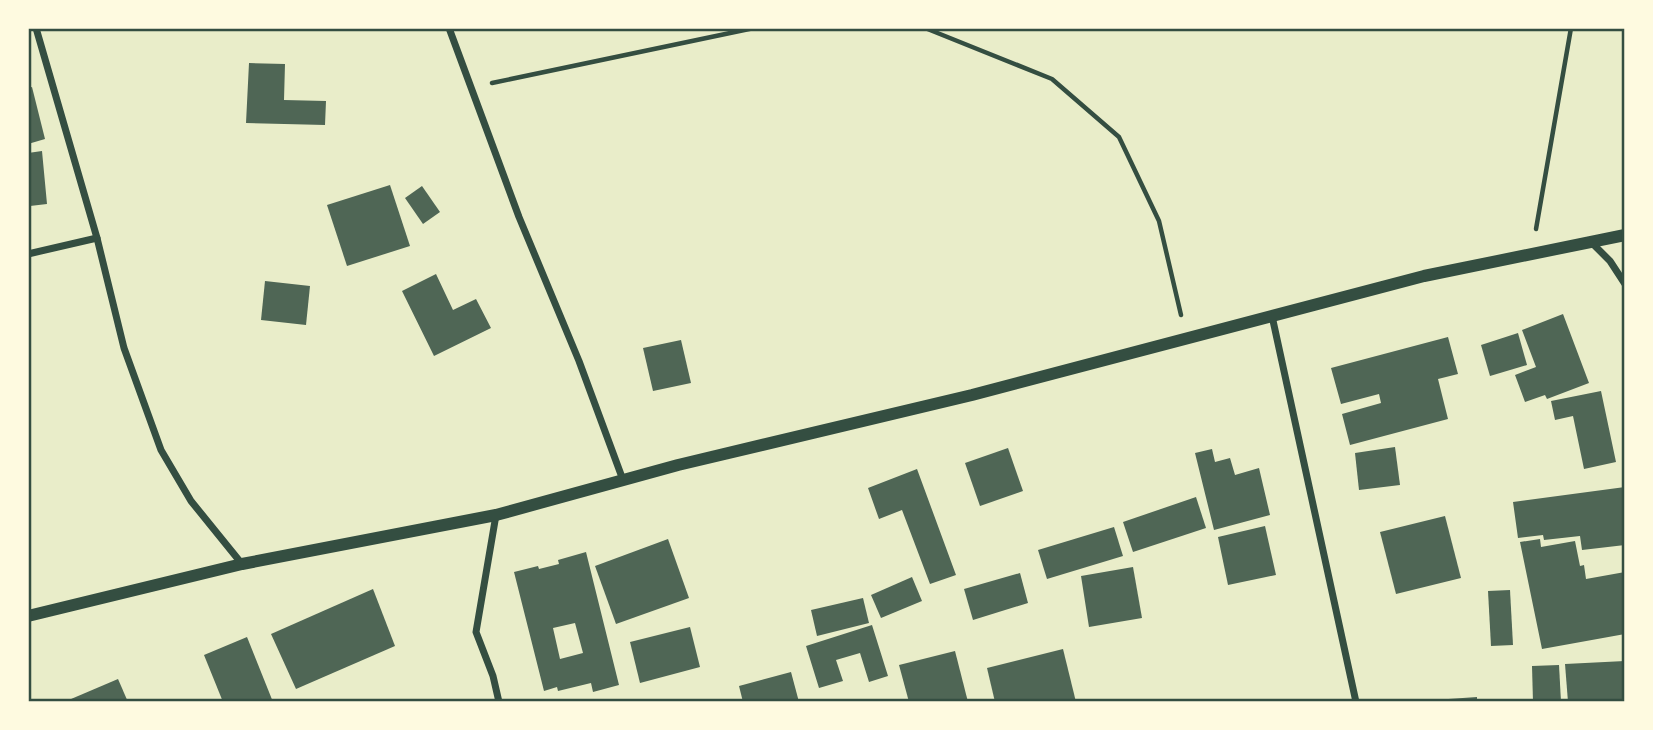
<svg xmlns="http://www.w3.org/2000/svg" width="1653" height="730" viewBox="0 0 1653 730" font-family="'Open Sans',sans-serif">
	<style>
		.building { fill: #4f6655; fill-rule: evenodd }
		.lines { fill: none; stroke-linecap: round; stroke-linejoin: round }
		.path { stroke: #344e41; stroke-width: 4.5 }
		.minor { stroke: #344e41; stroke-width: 7 }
		.tertiary { stroke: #344e41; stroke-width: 12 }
		.neatline { fill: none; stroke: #344e41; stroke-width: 2.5 }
	</style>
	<rect width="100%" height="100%" fill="#e9edc9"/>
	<g class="building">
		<polygon points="249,63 285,64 284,100 326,101 325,125 246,123"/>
		<polygon points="32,87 45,139 28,144 28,88"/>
		<polygon points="42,151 47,204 30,206 31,214 28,215 28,153"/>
		<polygon points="390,185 410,246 347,266 327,205"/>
		<polygon points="422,186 440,212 423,224 405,198"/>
		<polygon points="436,274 453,310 476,299 491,328 434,356 402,291"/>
		<polygon points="265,281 310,286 306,325 261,320"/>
		<polygon points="1563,314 1589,383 1547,399 1545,395 1525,402 1515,375 1536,367 1522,330"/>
		<polygon points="1518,333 1527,365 1490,376 1481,345"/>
		<polygon points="1448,337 1458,374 1438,379 1448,419 1350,445 1342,414 1381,403 1379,394 1341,404 1331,368"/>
		<polygon points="681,340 691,383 653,391 643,348"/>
		<polygon points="1601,391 1616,462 1584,469 1573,416 1555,420 1551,401"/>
		<polygon points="1395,447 1400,485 1359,490 1355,453"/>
		<polygon points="1008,448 1023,491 980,506 965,463"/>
		<polygon points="1212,449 1215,462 1230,458 1235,475 1259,468 1270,515 1214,530 1195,453"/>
		<polygon points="917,469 956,575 930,584 902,510 879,519 868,488"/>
		<polygon points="1625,487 1625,545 1582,550 1580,536 1544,540 1543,535 1518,538 1513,502"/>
		<polygon points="1196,497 1206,528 1133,552 1123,522"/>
		<polygon points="1445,516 1461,578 1396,594 1380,532"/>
		<polygon points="1265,526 1276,575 1228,585 1218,537"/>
		<polygon points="1114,527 1123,556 1047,579 1038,550"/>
		<polygon points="668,539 689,598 616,624 595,566"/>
		<polygon points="1540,539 1541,547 1575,541 1580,566 1584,565 1586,579 1625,572 1625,634 1542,649 1520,542"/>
		<path d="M 586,552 L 619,685 L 593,692 L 591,683 L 558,691 L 557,687 L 544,691 L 514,572 L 538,566 L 539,569 L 559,564 L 558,560 ZM 575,623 L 583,653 L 560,659 L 553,628 Z"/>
		<polygon points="1133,567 1142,618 1089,627 1081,576"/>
		<polygon points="1020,573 1028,603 973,620 964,589"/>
		<polygon points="912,577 922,601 881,618 871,595"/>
		<polygon points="373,589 395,646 296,689 271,634"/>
		<polygon points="1510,590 1513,645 1491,646 1488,591"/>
		<polygon points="863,598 869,623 817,636 811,610"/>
		<polygon points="872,625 888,676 869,682 860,653 836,660 843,681 819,688 806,646"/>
		<polygon points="690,627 700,667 640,683 630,642"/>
		<polygon points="247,637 273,702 223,702 204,655"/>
		<polygon points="1063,649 1076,702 995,702 987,668"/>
		<polygon points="955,651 968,702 909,702 899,665"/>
		<polygon points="1625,661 1625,702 1568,702 1565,664"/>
		<polygon points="1559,665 1561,702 1533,702 1532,666"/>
		<polygon points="791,672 799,702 743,702 739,686"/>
		<polygon points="118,679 128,702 64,702"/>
		<polygon points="1477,697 1477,702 1434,702 1434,700"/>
	</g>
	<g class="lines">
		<g class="path">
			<polyline points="925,28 1052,79 1119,137 1159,221 1181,315"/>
			<polyline points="492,83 754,28"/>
			<polyline points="1536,229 1571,28"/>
		</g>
		<g class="minor">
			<polyline points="36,28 97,238 124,348 161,450 191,501 242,564"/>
			<polyline points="449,28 519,217 579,361 623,480"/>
			<polyline points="1591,242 1610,261 1625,284"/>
			<polyline points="28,254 97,238"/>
			<polyline points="1272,316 1356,702"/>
			<polyline points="496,515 476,632 493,676 499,702"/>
		</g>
		<polyline class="tertiary" points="28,616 242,564 496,515 678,465 972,395 1424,276 1625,235"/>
	</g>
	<rect width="1653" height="730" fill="none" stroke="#fefae0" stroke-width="60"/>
	<rect x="30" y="30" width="1593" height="670" class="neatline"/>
</svg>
